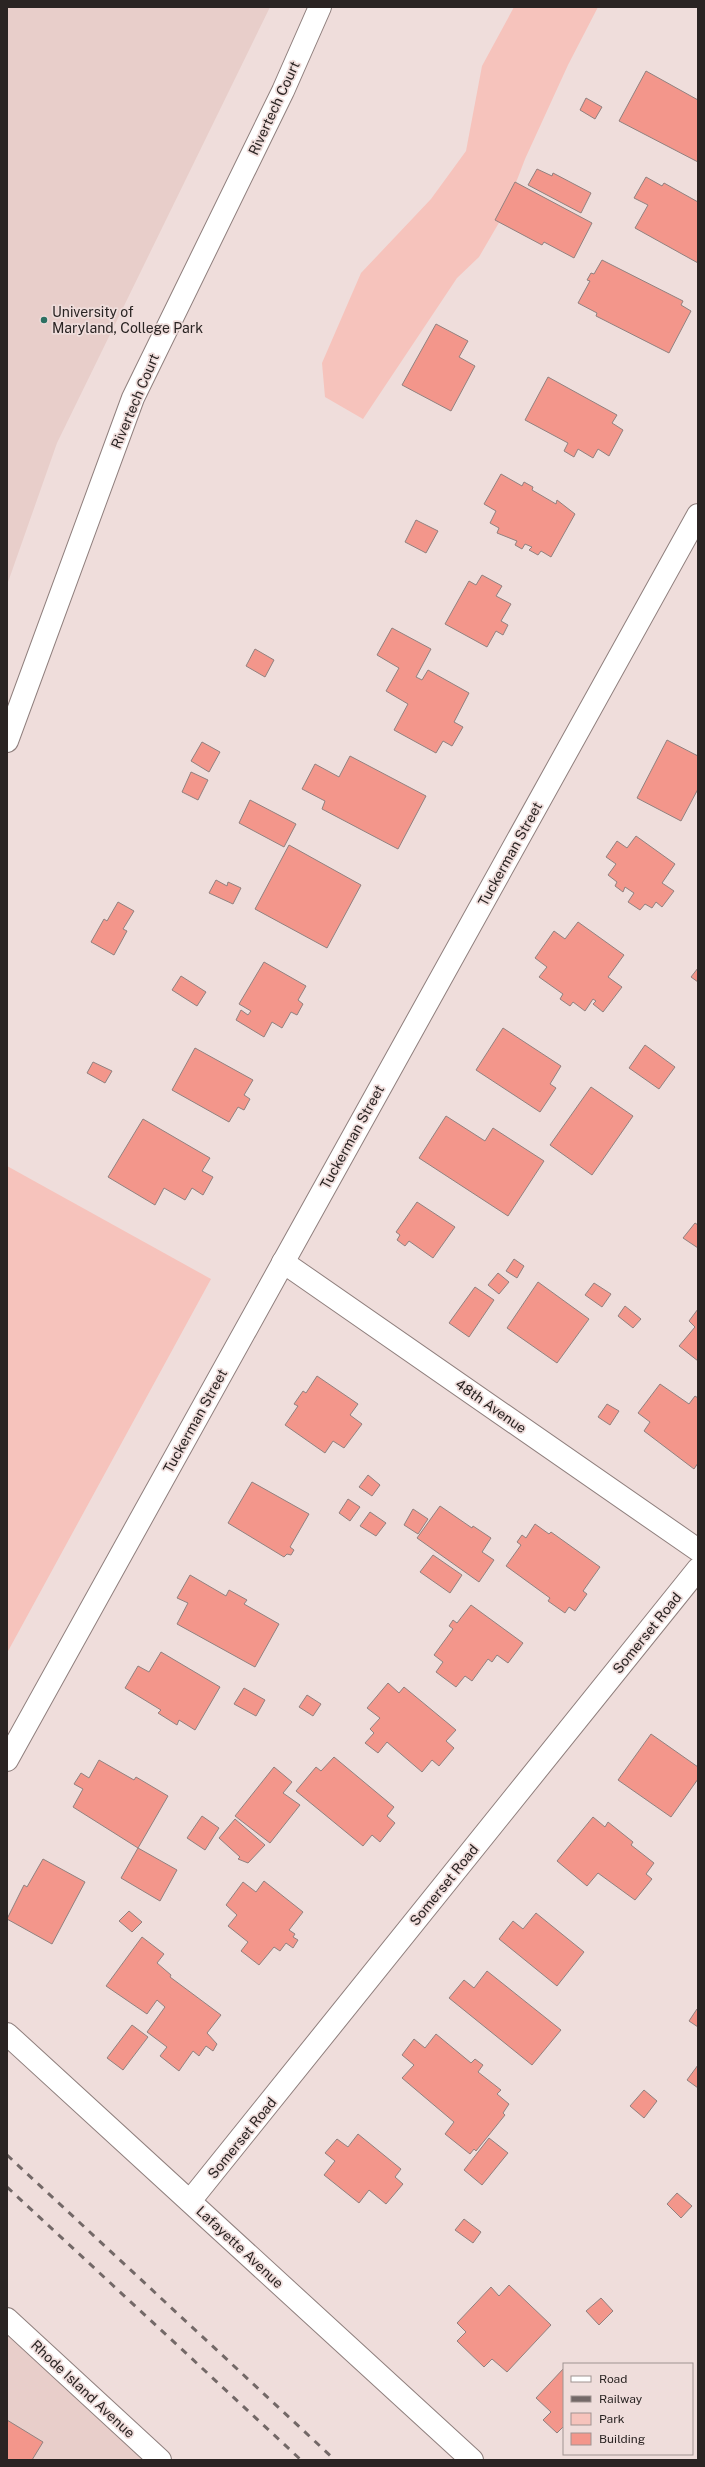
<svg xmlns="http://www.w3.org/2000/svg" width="705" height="2467" viewBox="0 0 705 2467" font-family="'Public Sans',sans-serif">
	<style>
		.built { fill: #e8ceca }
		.green { fill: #f6c3bc }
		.building { fill: #f3968b; stroke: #91817f }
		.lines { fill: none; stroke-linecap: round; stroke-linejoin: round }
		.street-casing { stroke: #8f7f7d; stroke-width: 24 }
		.street { stroke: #fff; stroke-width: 22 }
		.rail { stroke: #736867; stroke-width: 3; stroke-dasharray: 7 7; stroke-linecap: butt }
		.poi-dot { fill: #2d7062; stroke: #efdddb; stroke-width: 1.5 }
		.labels { text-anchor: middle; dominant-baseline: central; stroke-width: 3.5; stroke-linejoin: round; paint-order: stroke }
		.street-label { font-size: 14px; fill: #2a2423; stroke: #efdddb }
		.poi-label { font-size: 14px; fill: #2a2423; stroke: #efdddb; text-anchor: start }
	</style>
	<rect width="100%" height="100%" fill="#efdddb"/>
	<g class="built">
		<polygon points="7,7 270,7 57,443 7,585"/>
		<polygon points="7,2319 160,2460 7,2460"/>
	</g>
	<g class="green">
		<polygon points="514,7 598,7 568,65 525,159 504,214 479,257 457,278 363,419 325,397 322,363 361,273 431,199 466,151 482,66"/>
		<polygon points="7,1166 211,1279 7,1653"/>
	</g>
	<g class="building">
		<polygon points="646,71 698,100 698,162 619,121"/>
		<polygon points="586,98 602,107 595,119 580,110"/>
		<polygon points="537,169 552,176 553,173 591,193 581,213 528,185"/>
		<polygon points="646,177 662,186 664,183 698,202 698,263 635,228 648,205 634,198"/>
		<polygon points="515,182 592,223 574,258 544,242 542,245 495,220"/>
		<polygon points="602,260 683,301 681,305 691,311 669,353 596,316 597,313 578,303 590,281 587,280 591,273 594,274"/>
		<polygon points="436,324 468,341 459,357 475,366 451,411 402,385"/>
		<polygon points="548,377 617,415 612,423 623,430 609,456 598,449 593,458 578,449 574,457 564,451 568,443 525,420"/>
		<polygon points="501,474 522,486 524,482 533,487 532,490 556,504 557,500 575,514 551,557 541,551 538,555 529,550 532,547 525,544 522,549 515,545 517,541 497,533 499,528 490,523 496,511 484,504"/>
		<polygon points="416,520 438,531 426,553 405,542"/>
		<polygon points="482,575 502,586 496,596 511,604 501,621 508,625 503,635 496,631 487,647 445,624 469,581 476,585"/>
		<polygon points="392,628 431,649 416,677 422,680 428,670 469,693 454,722 463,727 452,746 443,741 436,753 394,730 408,704 386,691 399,668 377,655"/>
		<polygon points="255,649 274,660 265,677 246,666"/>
		<polygon points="667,740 698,756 698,789 681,821 637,798"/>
		<polygon points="202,742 220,752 209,772 191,761"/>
		<polygon points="350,756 426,796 398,849 322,809 325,801 302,789 315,764 339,777"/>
		<polygon points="191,772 208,780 198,800 182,792"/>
		<polygon points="250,800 296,824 284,847 239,823"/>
		<polygon points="636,836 675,864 662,883 674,891 662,907 656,902 652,908 645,904 640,910 628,902 634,893 625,887 623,892 615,886 617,882 608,875 616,864 606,857 617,841 627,848"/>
		<polygon points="289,845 361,885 327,948 255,909"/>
		<polygon points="216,880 227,886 228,882 241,888 233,904 209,893"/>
		<polygon points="118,902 134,911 123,929 127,931 114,955 91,942 104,919 107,921"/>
		<polygon points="578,922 624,955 608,977 622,987 603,1012 593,1004 596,1001 593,999 585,1011 573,1002 570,1006 560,999 563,994 539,977 547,967 535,958 554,931 565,939"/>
		<polygon points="264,962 306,986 298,1000 303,1004 297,1015 291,1012 282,1028 272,1022 264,1037 236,1020 241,1010 248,1015 251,1011 239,1004"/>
		<polygon points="698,968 698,982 691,977"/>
		<polygon points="181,976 206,992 197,1006 172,990"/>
		<polygon points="503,1028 561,1066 550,1084 556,1088 540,1112 476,1070"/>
		<polygon points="645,1045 675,1067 659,1089 629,1068"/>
		<polygon points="195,1048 253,1080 244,1095 250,1099 244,1110 238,1107 229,1122 172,1090"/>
		<polygon points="93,1062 112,1071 105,1083 87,1073"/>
		<polygon points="591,1087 633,1116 592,1175 550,1145"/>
		<polygon points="446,1116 485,1141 493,1128 544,1161 508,1216 419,1158"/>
		<polygon points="143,1119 210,1158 202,1171 213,1177 203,1195 192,1188 185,1200 164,1188 155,1205 108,1177"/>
		<polygon points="417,1202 455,1227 433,1258 409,1241 405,1246 397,1240 400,1235 396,1232"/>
		<polygon points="695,1223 698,1225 698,1248 683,1238"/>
		<polygon points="514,1259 524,1266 517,1278 506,1271"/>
		<polygon points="498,1273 509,1282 499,1294 488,1285"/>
		<polygon points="538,1282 589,1319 557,1363 507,1328"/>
		<polygon points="594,1283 611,1294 602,1307 585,1295"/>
		<polygon points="475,1287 494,1300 469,1337 449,1323"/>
		<polygon points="625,1306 641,1319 633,1328 618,1316"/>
		<polygon points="698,1309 698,1361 679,1346 695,1327 689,1321"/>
		<polygon points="317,1376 358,1404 350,1415 362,1424 344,1448 333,1441 325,1453 285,1425 298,1406 294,1404 303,1391 306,1393"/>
		<polygon points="660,1384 689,1404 695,1396 698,1398 698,1463 694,1469 644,1431 650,1422 638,1413"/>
		<polygon points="607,1404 619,1411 610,1425 598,1417"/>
		<polygon points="368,1475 380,1485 372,1496 359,1487"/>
		<polygon points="252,1482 309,1514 290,1547 294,1550 291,1555 287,1554 284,1557 228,1523"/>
		<polygon points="348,1499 360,1507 350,1521 339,1513"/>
		<polygon points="440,1506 472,1528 473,1526 491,1538 482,1552 494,1560 479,1582 417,1538"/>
		<polygon points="413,1509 428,1519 418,1534 404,1525"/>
		<polygon points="370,1512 386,1523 376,1536 360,1526"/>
		<polygon points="535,1524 549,1534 551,1532 600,1567 583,1591 587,1594 575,1611 569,1607 565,1613 548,1601 550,1598 506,1566 521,1545 517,1542 522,1535 526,1538"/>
		<polygon points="433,1555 462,1575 450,1593 420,1572"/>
		<polygon points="190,1575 226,1596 229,1590 247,1600 244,1604 279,1624 255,1667 177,1624 188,1603 177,1598"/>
		<polygon points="471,1605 523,1643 508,1663 497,1655 492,1662 488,1659 472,1681 465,1676 456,1687 436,1672 443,1662 434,1655 453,1629 449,1626 453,1620 457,1623"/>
		<polygon points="161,1652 220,1687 195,1730 179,1720 177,1725 158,1713 161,1710 125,1688 138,1666 149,1672"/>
		<polygon points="388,1683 399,1693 404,1687 456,1730 446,1741 454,1748 439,1766 432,1760 422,1772 387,1742 378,1753 365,1743 374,1733 370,1729 380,1718 367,1708"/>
		<polygon points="244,1688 265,1700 256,1716 234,1704"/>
		<polygon points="307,1695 321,1704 313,1716 299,1707"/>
		<polygon points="651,1734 698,1767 698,1779 671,1817 618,1780"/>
		<polygon points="334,1757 394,1807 387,1816 395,1823 380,1842 372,1835 363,1846 296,1791 316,1767 321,1771"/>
		<polygon points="99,1760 134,1780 136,1777 168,1796 138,1848 73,1807 83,1789 74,1784 81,1773 89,1778"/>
		<polygon points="274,1767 292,1782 283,1793 300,1805 270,1843 235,1816"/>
		<polygon points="202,1816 219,1828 205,1850 187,1838"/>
		<polygon points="593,1817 605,1827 608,1822 633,1842 631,1845 654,1863 646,1874 652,1879 635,1900 598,1873 587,1886 557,1861"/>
		<polygon points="235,1819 265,1845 248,1863 238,1859 240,1857 219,1838"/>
		<polygon points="138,1848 177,1870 160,1901 121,1878"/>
		<polygon points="43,1859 85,1882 52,1944 7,1919 24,1885 27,1887"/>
		<polygon points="264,1881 303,1912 289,1930 295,1934 293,1937 298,1940 293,1948 286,1943 280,1951 274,1947 259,1965 241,1951 248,1942 228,1926 237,1915 226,1905 243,1882 256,1892"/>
		<polygon points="129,1911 142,1922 132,1932 119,1921"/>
		<polygon points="536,1913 584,1952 557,1986 499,1939 513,1921 523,1929"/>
		<polygon points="142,1937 164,1954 157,1963 171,1975 170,1977 221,2015 207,2033 217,2044 213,2051 206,2046 199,2056 193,2051 179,2071 160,2056 167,2047 147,2032 165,2007 157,2000 147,2014 106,1986"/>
		<polygon points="487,1971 561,2030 532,2065 449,1998 464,1980 474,1988"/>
		<polygon points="697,2009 698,2010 698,2027 689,2021"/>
		<polygon points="132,2025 148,2037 123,2070 107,2058"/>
		<polygon points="436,2034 471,2063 475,2059 483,2065 478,2072 501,2090 497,2094 509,2104 503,2113 505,2115 476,2151 474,2149 470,2154 445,2134 454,2122 402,2078 414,2065 402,2055 414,2039 425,2048"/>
		<polygon points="698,2065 698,2088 687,2080"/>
		<polygon points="644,2090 657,2101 644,2118 630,2106"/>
		<polygon points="358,2134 401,2169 395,2177 403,2184 386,2204 369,2190 359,2203 324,2175 335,2161 325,2153 337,2139 348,2147"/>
		<polygon points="489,2138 508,2153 482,2185 464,2170"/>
		<polygon points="677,2193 692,2206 681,2218 667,2204"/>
		<polygon points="464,2219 481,2232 473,2243 455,2230"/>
		<polygon points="509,2285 551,2325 507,2372 492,2359 484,2367 457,2341 466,2332 457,2323 491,2287 499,2296"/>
		<polygon points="601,2298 613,2311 599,2325 586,2311"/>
		<polygon points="564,2368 564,2426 557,2433 543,2420 551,2412 536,2398"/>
		<polygon points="7,2420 43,2442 32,2460 7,2460"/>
	</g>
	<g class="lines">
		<g class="street-casing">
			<g id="street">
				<polyline points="7,741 133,398 283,91 320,7"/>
				<polyline points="283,1262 698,1550"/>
				<polyline points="7,1760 698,515"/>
				<polyline points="7,2034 472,2460"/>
				<polyline points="190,2201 698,1569"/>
				<polyline points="7,2319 160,2460"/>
			</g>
		</g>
		<use href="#street" class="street"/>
		<g class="rail">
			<polyline points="7,2155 335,2460"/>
			<polyline points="7,2187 301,2460"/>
		</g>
	</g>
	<circle class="poi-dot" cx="44" cy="320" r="4"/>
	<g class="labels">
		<g class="street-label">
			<text transform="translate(274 108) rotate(-65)">Rivertech Court</text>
			<text transform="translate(135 401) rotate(-67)">Rivertech Court</text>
			<text transform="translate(510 854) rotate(-61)">Tuckerman Street</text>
			<text transform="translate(352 1137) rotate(-61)">Tuckerman Street</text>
			<text transform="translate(491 1406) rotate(35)">48th Avenue</text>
			<text transform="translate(195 1421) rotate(-61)">Tuckerman Street</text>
			<text transform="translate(647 1633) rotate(-51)">Somerset Road</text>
			<text transform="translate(444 1885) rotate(-51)">Somerset Road</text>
			<text transform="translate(242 2138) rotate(-51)">Somerset Road</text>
			<text transform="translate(240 2247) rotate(43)">Lafayette Avenue</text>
			<text transform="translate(83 2389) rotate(43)">Rhode Island Avenue</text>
		</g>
		<g class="poi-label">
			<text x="52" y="312">University of<tspan x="52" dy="16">Maryland, College Park</tspan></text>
		</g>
	</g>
	<rect width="705" height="2467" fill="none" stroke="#2a2423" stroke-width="16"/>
	<rect x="563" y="2363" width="130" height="92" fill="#efdddb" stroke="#a09391"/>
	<rect x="571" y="2376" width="20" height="6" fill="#ffffff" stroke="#a09391"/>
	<text x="599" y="2383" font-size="12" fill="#2a2423">Road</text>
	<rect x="571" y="2396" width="20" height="6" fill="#736867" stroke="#a09391"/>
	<text x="599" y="2403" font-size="12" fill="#2a2423">Railway</text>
	<rect x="571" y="2413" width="20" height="12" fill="#f6c3bc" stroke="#a09391"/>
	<text x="599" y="2423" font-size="12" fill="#2a2423">Park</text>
	<rect x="571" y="2433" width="20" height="12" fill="#f3968b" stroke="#a09391"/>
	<text x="599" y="2443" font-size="12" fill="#2a2423">Building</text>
</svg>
